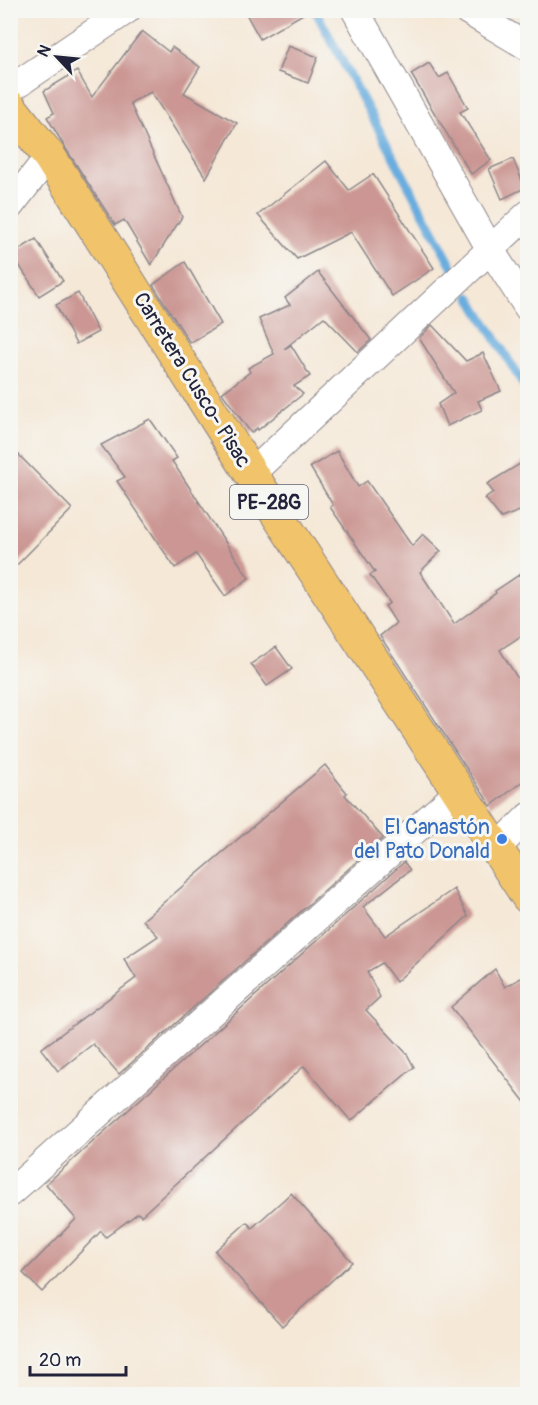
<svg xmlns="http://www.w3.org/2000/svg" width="538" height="1405" viewBox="0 0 538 1405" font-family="Pangolin,sans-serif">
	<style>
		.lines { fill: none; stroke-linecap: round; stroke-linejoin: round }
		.stream { stroke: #69adde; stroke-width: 9 }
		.building { fill: #cb9693 }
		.minor-casing { stroke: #8c8589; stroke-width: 29 }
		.trunk-casing { stroke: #8c8589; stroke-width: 35 }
		.minor { stroke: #fff; stroke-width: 27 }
		.trunk { stroke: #f1c36a; stroke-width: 33 }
		.shop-dot { fill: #3f7fe0; stroke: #f6f6f2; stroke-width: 2 }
		.labels { text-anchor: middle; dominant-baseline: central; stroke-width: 6; stroke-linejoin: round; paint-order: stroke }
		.shield { fill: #f6f6f2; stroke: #626272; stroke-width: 1.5 }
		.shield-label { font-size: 20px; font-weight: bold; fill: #22223b }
		.street-label { font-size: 21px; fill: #22223b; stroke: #f6f6f2 }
		.shop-label { font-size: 21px; fill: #366cbe; stroke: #f6f6f2; text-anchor: end }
	</style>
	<rect width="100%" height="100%" fill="#f6f6f2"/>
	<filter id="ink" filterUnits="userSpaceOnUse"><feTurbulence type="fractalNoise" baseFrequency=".0167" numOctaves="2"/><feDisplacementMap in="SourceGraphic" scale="12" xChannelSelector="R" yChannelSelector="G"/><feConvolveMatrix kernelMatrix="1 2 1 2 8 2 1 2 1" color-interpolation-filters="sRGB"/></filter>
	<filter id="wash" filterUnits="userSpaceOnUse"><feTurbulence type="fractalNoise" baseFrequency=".008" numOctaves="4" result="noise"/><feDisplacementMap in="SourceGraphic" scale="24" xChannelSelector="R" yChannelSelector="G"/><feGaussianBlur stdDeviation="1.35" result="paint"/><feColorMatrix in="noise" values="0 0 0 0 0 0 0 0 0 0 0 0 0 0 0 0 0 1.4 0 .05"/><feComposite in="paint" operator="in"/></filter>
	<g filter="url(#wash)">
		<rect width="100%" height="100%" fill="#f5e8d7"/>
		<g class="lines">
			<g class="stream">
				<polyline points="315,10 455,272"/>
				<polyline points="470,297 528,392"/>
			</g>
		</g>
		<g id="blocks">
			<g class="building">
				<polygon points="244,10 310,10 260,39"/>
				<polygon points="142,31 169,52 172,47 200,67 184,93 237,123 206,178 151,92 130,103 182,217 151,265 124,220 115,225 63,144 47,117 54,113 44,91 77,71 92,97"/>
				<polygon points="288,46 318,57 308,83 278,72"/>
				<polygon points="429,63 439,78 448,73 468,108 460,112 491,160 471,174 411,74"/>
				<polygon points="513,159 525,188 502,199 489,169"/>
				<polygon points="326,161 349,190 373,174 434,268 392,296 351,232 297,259 258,215"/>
				<polygon points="36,239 63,281 39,296 12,254"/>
				<polygon points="185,262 221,324 190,343 153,285"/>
				<polygon points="318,272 371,340 358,352 324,317 284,349 291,345 310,376 294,386 303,394 258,430 257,428 251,433 222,393 250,372 248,368 274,354 259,319 290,305 285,298"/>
				<polygon points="78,293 98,332 76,344 56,305"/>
				<polygon points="432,325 466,361 483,353 501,391 478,401 482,410 447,426 438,404 454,393 419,338"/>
				<polygon points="150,419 177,458 172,461 249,578 225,596 196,554 175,568 117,481 125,477 101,445"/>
				<polygon points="10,446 72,509 10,572"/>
				<polygon points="337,451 358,487 367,481 412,546 423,534 441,551 420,572 454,624 496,593 495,591 528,569 528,631 500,650 528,695 528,777 491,806 380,636 396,623 385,606 390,603 370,575 375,572 330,507 333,505 310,467"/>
				<polygon points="528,459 528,508 501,518 485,498 493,492 487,484"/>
				<polygon points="276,647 292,669 267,686 251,664"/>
				<polygon points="325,765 347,793 345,795 383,838 119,1074 93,1044 58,1071 41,1049 136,978 124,959 158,936 143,920"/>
				<polygon points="404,862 410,870 363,907 385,936 454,889 468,916 396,982 382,963 367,972 380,997 366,1010 407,1054 414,1067 351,1121 304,1066 141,1216 138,1213 106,1237 101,1231 42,1292 23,1273 76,1219 46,1184"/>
				<polygon points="495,969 505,987 528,974 528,1106 451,1007"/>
				<polygon points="291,1193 352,1262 282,1326 215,1251 247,1222 252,1228"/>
			</g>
		</g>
	</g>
	<g filter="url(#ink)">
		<use href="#blocks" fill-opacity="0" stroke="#8c8589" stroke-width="1.5"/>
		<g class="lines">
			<g class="minor-casing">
				<g id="minor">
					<polyline points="355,10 490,249 528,308"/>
					<polyline points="466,10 528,47"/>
					<polyline points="10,89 127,10"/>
					<polyline points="10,206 49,156"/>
					<polyline points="251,474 528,214"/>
					<polyline points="496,849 528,817"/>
					<polyline points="10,1193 459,791"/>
				</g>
			</g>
			<g class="trunk-casing">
				<polyline id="trunk" points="10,107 49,156 251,474 528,897"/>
			</g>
			<use href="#minor" class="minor"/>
			<use href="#trunk" class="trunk"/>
		</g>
	</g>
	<circle class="shop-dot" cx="502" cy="839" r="6"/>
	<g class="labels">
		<rect class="shield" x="230" y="485" width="78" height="34" rx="4.5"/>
		<g class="shield-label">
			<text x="269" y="502">PE-28G</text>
		</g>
		<g class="street-label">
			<text transform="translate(192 380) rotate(58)">Carretera Cusco- Pisac</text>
		</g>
		<g class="shop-label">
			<text x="490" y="827">El Canastón<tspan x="490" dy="24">del Pato Donald</tspan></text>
		</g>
	</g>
	<rect width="538" height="1405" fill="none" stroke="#f6f6f2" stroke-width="36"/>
	<g transform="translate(57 57) rotate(296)" stroke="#f6f6f2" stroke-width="4.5" paint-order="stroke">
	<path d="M0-4.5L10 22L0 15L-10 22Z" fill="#22223b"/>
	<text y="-9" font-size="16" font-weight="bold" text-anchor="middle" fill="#22223b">N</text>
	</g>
	<path d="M30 1366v9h96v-9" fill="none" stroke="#22223b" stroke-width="3"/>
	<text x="39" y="1366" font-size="18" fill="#22223b" stroke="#f6f6f2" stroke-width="4.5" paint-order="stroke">20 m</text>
</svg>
